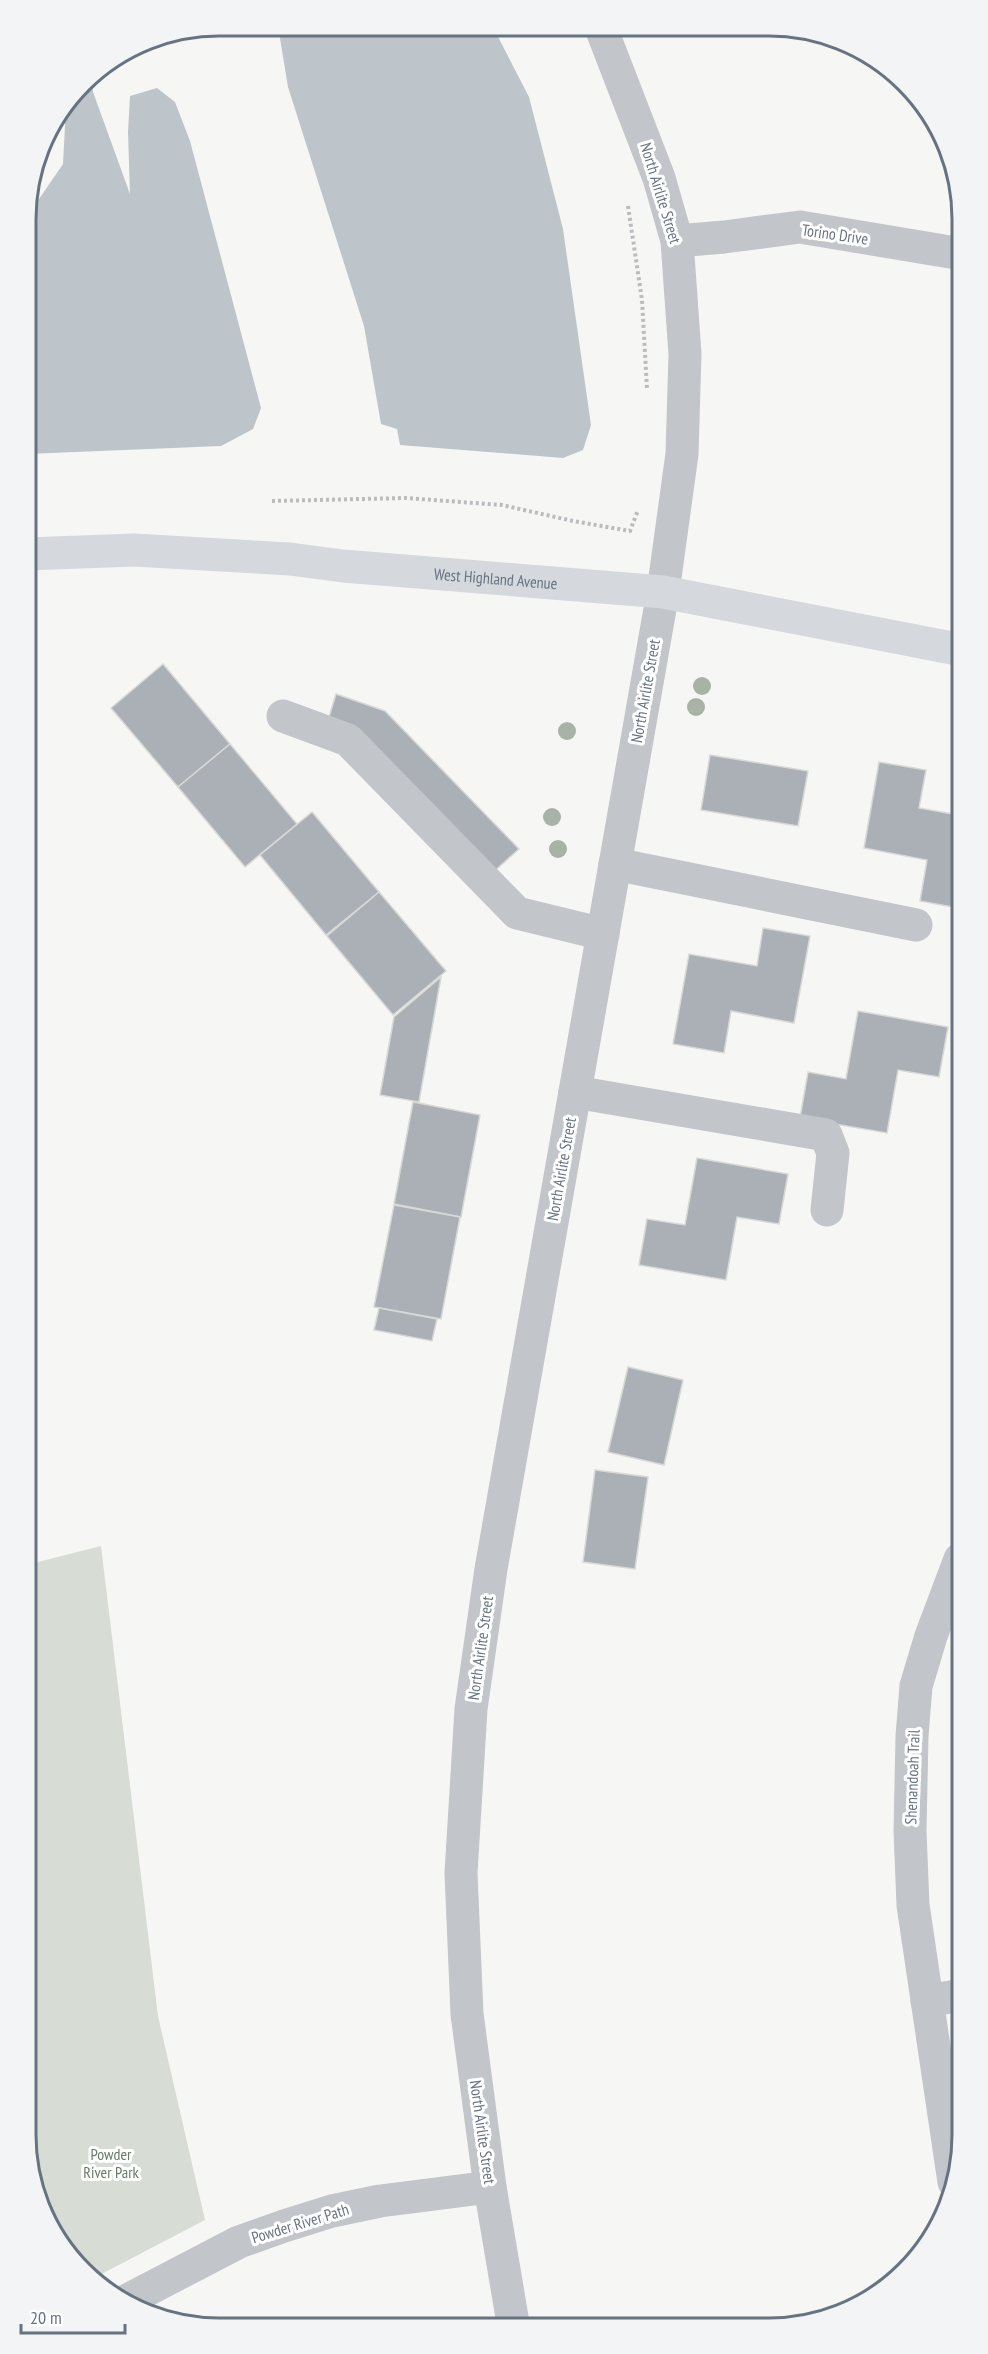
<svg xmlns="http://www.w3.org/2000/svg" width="988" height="2354" viewBox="0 0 988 2354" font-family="'PT Sans Narrow',sans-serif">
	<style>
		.green { fill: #d7ddd5 }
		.water { fill: #bdc4ca }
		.building { fill: #abb0b7; stroke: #d8d8d6; stroke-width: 1.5 }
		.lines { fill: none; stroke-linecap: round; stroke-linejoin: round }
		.path { stroke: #babcbf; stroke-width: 4; stroke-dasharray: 3 3; stroke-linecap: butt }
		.minor { stroke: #c2c5c9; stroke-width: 33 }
		.major { stroke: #d5d8dc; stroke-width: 33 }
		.tree { fill: #a8b2a6 }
		.labels { text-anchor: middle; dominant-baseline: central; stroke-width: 6; stroke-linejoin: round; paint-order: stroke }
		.street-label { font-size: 16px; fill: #687382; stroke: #fff }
		.park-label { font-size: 16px; fill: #687a67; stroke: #fff }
		.rim { fill: none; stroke: #687382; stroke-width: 3 }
	</style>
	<rect width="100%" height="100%" fill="#f6f7f4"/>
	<polygon class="green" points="101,1546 158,2016 205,2220 92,2279 82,2272 32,2185 30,1564"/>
	<g class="water">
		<polygon points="278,26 493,27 529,97 563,229 591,425 583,450 563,458 400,445 397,429 381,424 364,326 288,87"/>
		<polygon points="91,75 93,92 130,194 128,132 130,96 157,88 175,102 190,141 261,408 253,429 221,446 27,454 26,218 63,164 66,107"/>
	</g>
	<g class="building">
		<polygon points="163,664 230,744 178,787 111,708"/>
		<polygon points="336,694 385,711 519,849 490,875 326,727"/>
		<polygon points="230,744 297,824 245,867 178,787"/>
		<polygon points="710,755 808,771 798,826 701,810"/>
		<polygon points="879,762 926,770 919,808 958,815 958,908 920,901 927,860 864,848"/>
		<polygon points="312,812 379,892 326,935 260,855"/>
		<polygon points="379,892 446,971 393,1015 327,936"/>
		<polygon points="763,928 810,936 794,1023 731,1011 724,1053 673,1044 689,954 757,966"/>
		<polygon points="441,977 419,1102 380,1095 394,1017"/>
		<polygon points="858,1011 948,1027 939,1077 898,1070 887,1133 800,1118 808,1072 846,1079"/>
		<polygon points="413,1102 480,1115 461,1217 394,1204"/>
		<polygon points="697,1158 788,1174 779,1224 737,1217 726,1280 639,1265 647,1219 685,1225"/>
		<polygon points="394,1205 460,1217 441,1319 374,1307"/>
		<polygon points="379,1308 437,1319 432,1341 374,1330"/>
		<polygon points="628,1367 683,1380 664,1465 608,1452"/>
		<polygon points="595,1470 648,1477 635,1569 583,1562"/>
	</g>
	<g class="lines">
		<g class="path">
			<polyline points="628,206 642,300 647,389"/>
			<polyline points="272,501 406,498 502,505 573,521 630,531 638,510"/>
		</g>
		<g class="minor">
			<polyline points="677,241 724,237 800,227 956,253"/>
			<polyline points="283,716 348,740 517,913 603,934"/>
			<polyline points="615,864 916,925"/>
			<polyline points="575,1092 826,1135 833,1153 827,1210"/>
			<polyline points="927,2001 962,1995"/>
			<polyline points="954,2182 913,1905 910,1831 912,1736 916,1686 931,1636 960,1559"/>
			<polyline points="124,2302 239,2242 284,2226 332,2211 380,2201 490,2187"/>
			<polyline points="513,2323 490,2187 467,2014 461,1873 471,1709 491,1569 663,592 682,454 685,354 677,241 659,178 601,28"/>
		</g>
		<path class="major" id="s1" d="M 27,554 L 134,550 L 290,559 L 343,566 L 663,592 L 957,649"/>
	</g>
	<g class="tree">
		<circle cx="702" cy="686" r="9"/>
		<circle cx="696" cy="707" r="9"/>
		<circle cx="567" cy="731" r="9"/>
		<circle cx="552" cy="817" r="9"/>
		<circle cx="558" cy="849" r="9"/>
	</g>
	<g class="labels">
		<g class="street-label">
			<text transform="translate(661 193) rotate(73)">North Airlite Street</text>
			<text transform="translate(835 234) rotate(8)">Torino Drive</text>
			<text stroke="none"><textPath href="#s1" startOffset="470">West Highland Avenue</textPath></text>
			<text transform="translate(645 691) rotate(-80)">North Airlite Street</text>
			<text transform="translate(561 1169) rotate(-80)">North Airlite Street</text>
			<text transform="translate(480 1648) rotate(-82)">North Airlite Street</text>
			<text transform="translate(912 1777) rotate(-88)">Shenandoah Trail</text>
			<text transform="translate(483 2132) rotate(82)">North Airlite Street</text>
			<text transform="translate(300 2223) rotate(-17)">Powder River Path</text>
		</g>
		<g class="park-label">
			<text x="111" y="2154">Powder<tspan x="111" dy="18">River Park</tspan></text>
		</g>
	</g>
	<path d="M0 0H988V2354H0ZM219 36H769A183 183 0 0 1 952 219V2135A183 183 0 0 1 769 2318H219A183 183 0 0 1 36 2135V219A183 183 0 0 1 219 36Z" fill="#f3f4f5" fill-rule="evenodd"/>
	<path class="rim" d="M219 36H769A183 183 0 0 1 952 219V2135A183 183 0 0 1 769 2318H219A183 183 0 0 1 36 2135V219A183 183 0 0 1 219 36Z"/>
	<path d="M21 2324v9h104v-9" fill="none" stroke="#687382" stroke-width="3"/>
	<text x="30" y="2324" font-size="18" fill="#687382" stroke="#ffffff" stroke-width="4.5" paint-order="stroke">20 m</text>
</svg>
